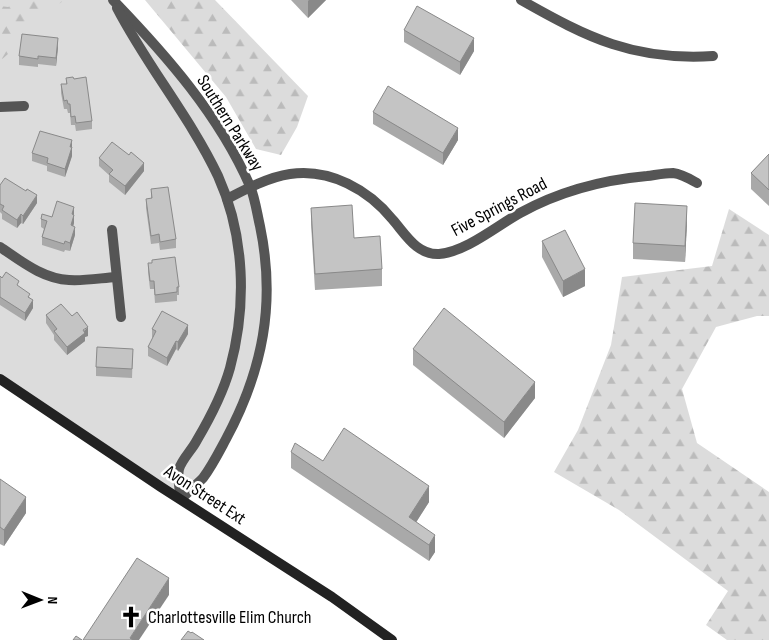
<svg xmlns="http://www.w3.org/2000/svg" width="769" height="640" viewBox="0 0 769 640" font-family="'Sofia Sans Condensed',sans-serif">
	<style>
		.green { fill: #dcdcdc }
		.forest { fill: url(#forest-firs) }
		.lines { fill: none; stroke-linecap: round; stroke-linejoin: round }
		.street { stroke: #555; stroke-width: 10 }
		.secondary { stroke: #222; stroke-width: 10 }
		.wall { fill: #a9a9a9 }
		.shaded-wall { fill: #898989 }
		.building { fill: #c4c4c4; stroke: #898989 }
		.labels { text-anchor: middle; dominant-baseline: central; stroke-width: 5; stroke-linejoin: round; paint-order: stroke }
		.street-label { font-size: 18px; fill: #000; stroke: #fff }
		.poi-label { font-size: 18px; fill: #000; stroke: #fff; text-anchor: start }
	</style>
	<defs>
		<pattern id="forest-firs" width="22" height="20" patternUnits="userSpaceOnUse" patternTransform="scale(1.25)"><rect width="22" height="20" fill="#dcdcdc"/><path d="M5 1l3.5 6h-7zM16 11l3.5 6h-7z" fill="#bbb"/></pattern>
	</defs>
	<rect width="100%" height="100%" fill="#fff"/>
	<polygon class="green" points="0,0 113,0 187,83 251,187 263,242 262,343 215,459 181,499 0,379"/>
	<g class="forest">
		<polygon points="25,0 63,1 51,10 29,18 15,31 8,54 0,61 0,6 8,7"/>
		<polygon points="145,0 215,0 308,96 297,127 281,155 256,149 226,97"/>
		<polygon points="729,209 769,235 769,316 757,316 716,327 682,389 697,443 769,492 769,640 727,640 706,625 728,591 619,510 554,472 578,430 611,345 622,277 712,266"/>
	</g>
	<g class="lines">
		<g class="street">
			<path d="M 113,0 C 166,55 219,115 250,186 C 255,198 257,213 260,226 C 276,303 263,370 226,439 C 219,452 212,466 203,478 C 196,485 188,492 181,499"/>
			<path d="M 521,0 C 588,38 634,61 713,56"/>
			<path d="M 117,8 C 147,66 190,117 218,176 C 245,236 247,305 230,368 C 223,393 210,418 197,440 C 192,450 182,459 179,469 C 177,477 180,491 181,499"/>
			<polyline points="0,107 24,106"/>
			<path d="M 227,199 C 246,189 269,177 290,174 C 330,168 369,190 393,220 C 406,235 417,255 439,254 C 466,252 498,225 520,213 C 560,191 602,180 647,176 C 655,175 665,173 673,173 C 682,174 690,179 697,183"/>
			<polyline points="112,230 121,317"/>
			<path d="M 0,247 C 21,261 43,279 69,280 C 85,281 101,278 116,277"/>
		</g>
		<polyline class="secondary" points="0,379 161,487 332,597 392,640"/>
	</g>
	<g class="wall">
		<polygon points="291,0 326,0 308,18"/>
		<polygon points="404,30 474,51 460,75 404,42"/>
		<polygon points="58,47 56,66 38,64 38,67 19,65 19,56"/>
		<polygon points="66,78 92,121 92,129 76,131 75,125 71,125 70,113 68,113 67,109 64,109 61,93 61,84 66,84"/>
		<polygon points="373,112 458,140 443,165 373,124"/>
		<polygon points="72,140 72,156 65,177 47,171 47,166 32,161 32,153"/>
		<polygon points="769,154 769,206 751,189 751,173"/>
		<polygon points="99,158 144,171 125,195 109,182 109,175 99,166"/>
		<polygon points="0,185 37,203 23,224 21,223 17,228 2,219 2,214 0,212"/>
		<polygon points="151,189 176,239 176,248 160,250 159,243 151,244 146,208 146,199 151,199"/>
		<polygon points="74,207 74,223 73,226 75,235 70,251 65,250 64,252 42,245 42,237 44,229 41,227 41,219 52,217"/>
		<polygon points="311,208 382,269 382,286 315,290 311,224"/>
		<polygon points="687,222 685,262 633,259 633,243"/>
		<polygon points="542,241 585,286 563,297 542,257"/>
		<polygon points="148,263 179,287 179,295 177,295 177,301 155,303 154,289 150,289 148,272"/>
		<polygon points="0,276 19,287 30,298 33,308 25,321 0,305"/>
		<polygon points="46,315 88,336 85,337 85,341 67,355 54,340 54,335 46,323"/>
		<polygon points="152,329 188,334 178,351 176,349 167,366 148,356 148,347 153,338 152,337"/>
		<polygon points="133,349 132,378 96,376 96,367"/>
		<polygon points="413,349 535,398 504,438 413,365"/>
		<polygon points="291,452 323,461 429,502 416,522 435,552 429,561 291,468"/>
		<polygon points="0,479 26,513 4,546 0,544"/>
	</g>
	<g class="shaded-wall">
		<polygon points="309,0 326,0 308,18 308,1"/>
		<polygon points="58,38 58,47 56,66 56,58"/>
		<polygon points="474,38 474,51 460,75 460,62"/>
		<polygon points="458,128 458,140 443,165 443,153"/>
		<polygon points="72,140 72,156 65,177 65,169"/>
		<polygon points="144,163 144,171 125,195 125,186"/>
		<polygon points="37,195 37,203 23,224 23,216"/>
		<polygon points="687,206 687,222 685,262 685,246"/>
		<polygon points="74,207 74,223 71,234 72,214"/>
		<polygon points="21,214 21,223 17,228 17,220"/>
		<polygon points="75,227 75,235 70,251 70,243"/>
		<polygon points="585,269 585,286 563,297 563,281"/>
		<polygon points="33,300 33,308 25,321 25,313"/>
		<polygon points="188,325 188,334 178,351 178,342"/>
		<polygon points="88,327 88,336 85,337 85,341 67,355 67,347"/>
		<polygon points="176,341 176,349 167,366 167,358"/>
		<polygon points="535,382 535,398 504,438 504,422"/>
		<polygon points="429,486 429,502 410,532 409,517"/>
		<polygon points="26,497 26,513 4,546 4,530"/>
		<polygon points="435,535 435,552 429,561 429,545"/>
		<polygon points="169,578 169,595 139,640 130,640 130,638"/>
	</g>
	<g class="building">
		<polygon points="417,6 474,38 460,62 404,30"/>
		<polygon points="22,34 58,38 56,58 38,56 38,59 19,56"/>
		<polygon points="73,77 74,79 86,77 92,121 76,123 75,116 71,117 70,104 68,104 67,100 64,101 61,84 67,84 66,78"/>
		<polygon points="388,86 458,128 443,153 373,112"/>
		<polygon points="40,131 72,140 70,147 72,147 65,169 47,163 48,158 32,153"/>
		<polygon points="112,142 129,155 131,152 144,163 125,186 109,174 113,170 99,158"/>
		<polygon points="769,154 769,190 751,173"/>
		<polygon points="5,178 26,191 27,189 37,195 23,216 21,214 17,220 2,210 4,206 0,204 0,185"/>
		<polygon points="168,187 176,239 160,242 159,234 151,236 146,199 152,198 151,189"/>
		<polygon points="57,201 74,207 72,214 74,215 71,225 75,227 70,243 65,241 64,244 42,237 47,221 41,219 42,214 52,217"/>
		<polygon points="635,203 687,206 685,246 633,243"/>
		<polygon points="352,205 354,238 380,236 382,269 315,274 311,208"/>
		<polygon points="565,230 585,269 563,281 542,241"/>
		<polygon points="175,257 179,287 177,287 177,292 155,295 154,281 150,281 148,263 152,263 152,260"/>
		<polygon points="6,272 19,281 17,285 30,294 28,297 33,300 25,313 0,297 0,276 2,278"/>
		<polygon points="61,304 72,316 77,312 88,327 83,330 85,333 67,347 54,331 57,329 46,315"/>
		<polygon points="444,308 535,382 504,422 413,349"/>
		<polygon points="162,311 188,325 178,342 176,341 167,358 148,347 156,331 152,329"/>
		<polygon points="97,347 133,349 132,369 96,367"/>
		<polygon points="344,428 429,486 409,517 435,535 429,545 291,452 295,443 323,461"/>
		<polygon points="0,479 26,497 4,530 0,527"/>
		<polygon points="137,558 169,578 130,638 133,640 83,640"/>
		<polygon points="188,631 191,633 192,632 204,640 181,640"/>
		<polygon points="76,636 82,640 73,640"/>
	</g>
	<defs>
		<g id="church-bare" transform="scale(1.725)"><path d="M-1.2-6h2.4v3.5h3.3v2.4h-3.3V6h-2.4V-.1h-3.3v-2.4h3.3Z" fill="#000" stroke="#fff" stroke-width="2.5" paint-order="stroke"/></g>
	</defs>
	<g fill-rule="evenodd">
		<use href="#church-bare" x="131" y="617"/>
	</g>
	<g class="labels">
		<g class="street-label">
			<text transform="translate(230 123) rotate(58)">Southern Parkway</text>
			<text transform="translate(499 207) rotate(-28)">Five Springs Road</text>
			<text transform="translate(205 495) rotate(33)">Avon Street Ext</text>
		</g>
		<g class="poi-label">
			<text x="148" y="617">Charlottesville Elim Church</text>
		</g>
	</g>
	<g transform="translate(40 600) rotate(91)" stroke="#ffffff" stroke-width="4" paint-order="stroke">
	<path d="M0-4L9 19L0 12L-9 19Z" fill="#000000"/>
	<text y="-8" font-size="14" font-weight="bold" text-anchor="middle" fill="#000000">N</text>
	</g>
</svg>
